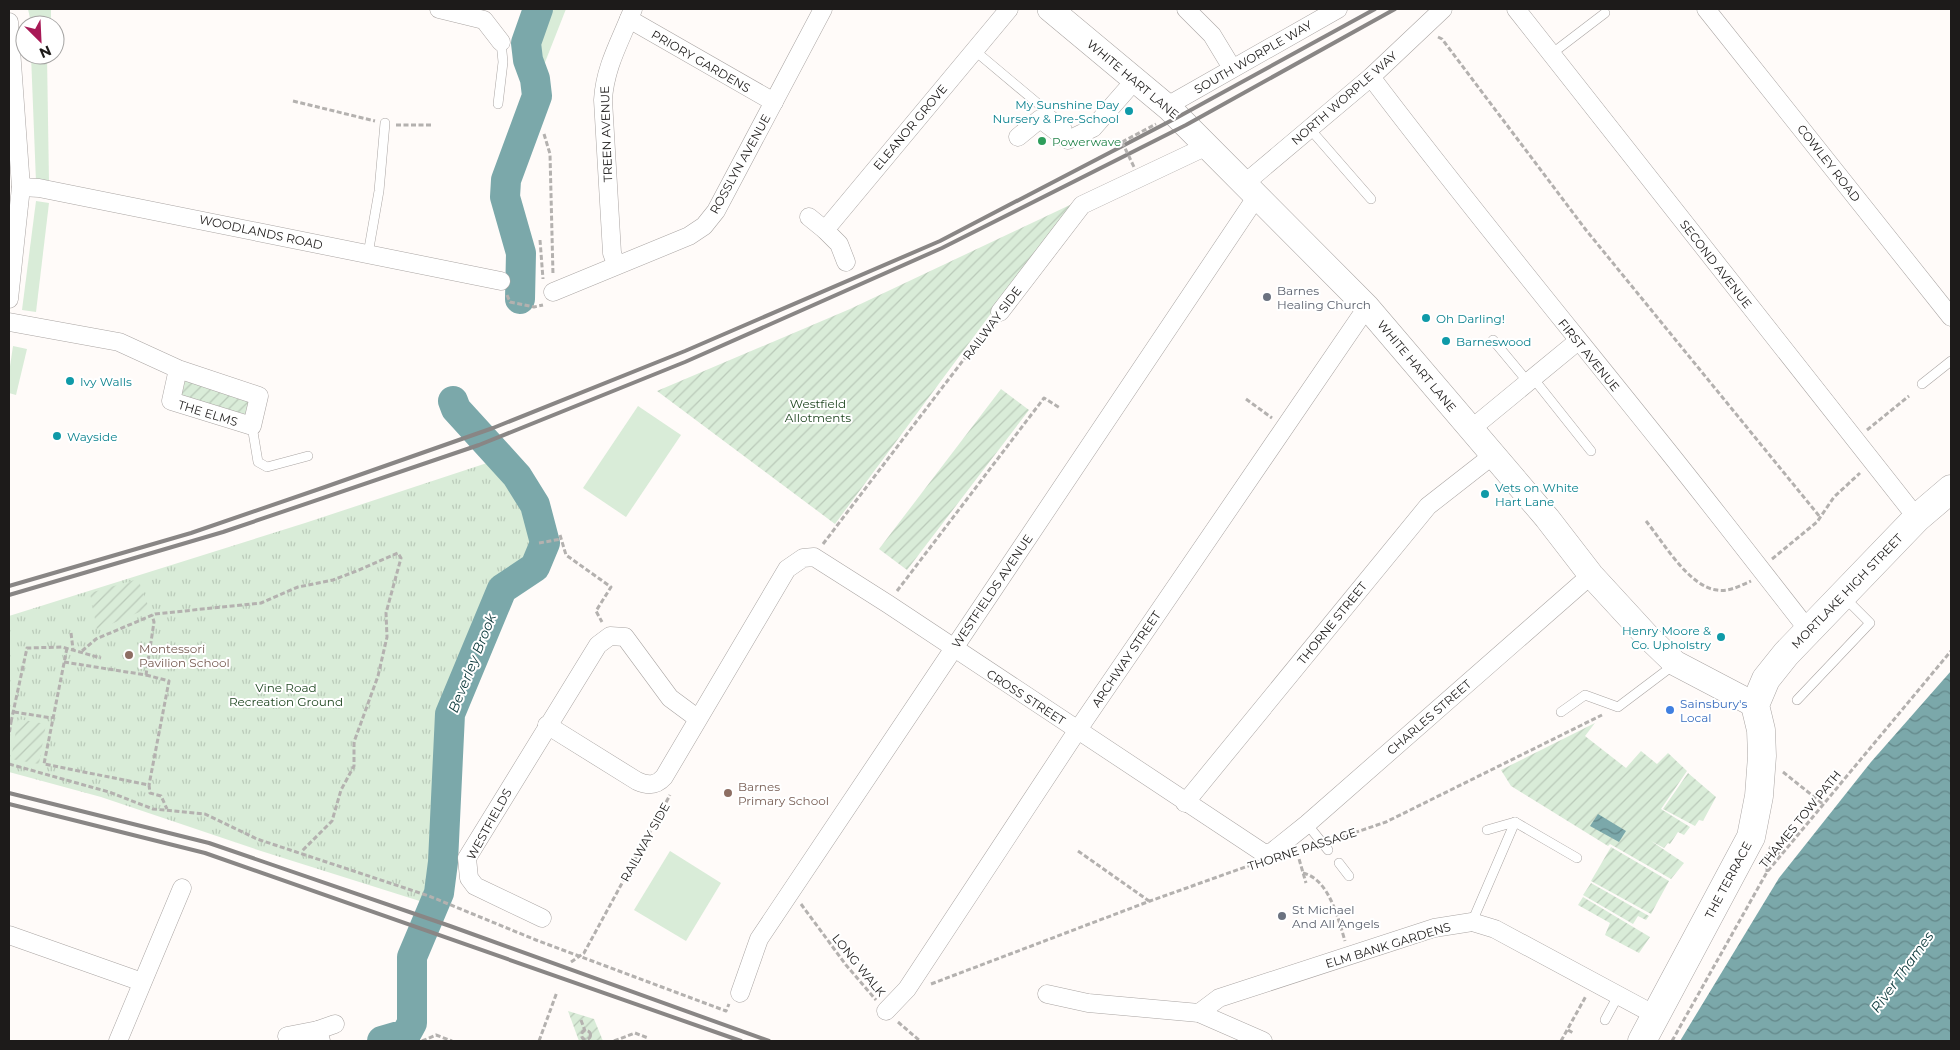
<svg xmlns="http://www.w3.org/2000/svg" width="1960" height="1050" viewBox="0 0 1960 1050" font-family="Montserrat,sans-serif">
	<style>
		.grass { fill: #d9ecd8 }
		.park { fill: url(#park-tufts) }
		.garden { fill: url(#garden-furrows) }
		.water { fill: url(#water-waves) }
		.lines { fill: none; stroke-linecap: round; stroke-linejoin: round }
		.stream { stroke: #7ba8aa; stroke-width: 5 }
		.river { stroke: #7ba8aa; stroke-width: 30 }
		.lane-casing { stroke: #aaa5a3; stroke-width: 10 }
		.street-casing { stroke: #aaa5a3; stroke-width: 19 }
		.secondary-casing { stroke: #aaa5a3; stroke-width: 26 }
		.primary-casing { stroke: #aaa5a3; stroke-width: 29 }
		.path { stroke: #b4b1af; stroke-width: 3; stroke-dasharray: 5 2.5; stroke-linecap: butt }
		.lane { stroke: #fff; stroke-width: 9 }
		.street { stroke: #fff; stroke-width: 18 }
		.secondary { stroke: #fff; stroke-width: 25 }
		.primary { stroke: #fff; stroke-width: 28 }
		.rail { stroke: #898685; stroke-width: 4 }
		.path-bridge { stroke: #b4b1af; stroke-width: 3; stroke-dasharray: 5 2.5; stroke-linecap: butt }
		.culture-dot { fill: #0f9aa8; stroke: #fff; stroke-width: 2 }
		.leisure-dot { fill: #2e9e5b; stroke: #fff; stroke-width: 2 }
		.worship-dot { fill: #6b7280; stroke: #fff; stroke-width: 2 }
		.education-dot { fill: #8d6e63; stroke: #fff; stroke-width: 2 }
		.shop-dot { fill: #3f7fe0; stroke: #fff; stroke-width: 2 }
		.labels { text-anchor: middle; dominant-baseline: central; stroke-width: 4; stroke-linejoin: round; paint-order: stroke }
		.street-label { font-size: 12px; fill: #1d1b1a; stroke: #fff }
		.culture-label { font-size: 12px; fill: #0d838f; stroke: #fff; text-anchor: start }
		.leisure-label { font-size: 12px; fill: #27864d; stroke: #fff; text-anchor: start }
		.worship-label { font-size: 12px; fill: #5b616d; stroke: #fff; text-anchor: start }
		.park-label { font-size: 12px; fill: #1f4620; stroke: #fff }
		.education-label { font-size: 12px; fill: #785e54; stroke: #fff; text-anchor: start }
		.shop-label { font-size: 12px; fill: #366cbe; stroke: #fff; text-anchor: start }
		.water-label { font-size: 14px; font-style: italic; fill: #0d3a3c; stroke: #fff }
	</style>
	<defs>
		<pattern id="park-tufts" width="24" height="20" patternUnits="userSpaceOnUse" patternTransform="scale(1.25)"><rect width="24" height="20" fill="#d9ecd8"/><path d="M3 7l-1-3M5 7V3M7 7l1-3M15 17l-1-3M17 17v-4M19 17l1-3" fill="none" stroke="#bacab9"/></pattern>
		<pattern id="garden-furrows" width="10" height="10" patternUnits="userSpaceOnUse" patternTransform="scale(1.25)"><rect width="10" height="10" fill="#d9ecd8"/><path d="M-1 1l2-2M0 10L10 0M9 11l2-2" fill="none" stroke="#bacab9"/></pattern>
		<pattern id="water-waves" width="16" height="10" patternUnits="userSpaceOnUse" patternTransform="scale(1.25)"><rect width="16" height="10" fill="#7ba8aa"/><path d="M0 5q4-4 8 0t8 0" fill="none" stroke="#64888a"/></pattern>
	</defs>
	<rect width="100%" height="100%" fill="#fffbf9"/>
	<g class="grass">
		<polygon points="28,9 51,9 51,25 31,23"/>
		<polygon points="543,9 566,9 540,75 530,42"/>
		<polygon points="31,55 47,55 49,184 36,182"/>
		<polygon points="36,201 49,203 36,312 22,310"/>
		<polygon points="13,346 27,349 16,395 9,393 9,373"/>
		<polygon points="638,406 681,435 626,517 583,488"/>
		<polygon points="670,851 721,883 686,941 634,910"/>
	</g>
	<path class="park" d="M 493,461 C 511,481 551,528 530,557 C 523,568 508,568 499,577 C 488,590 486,607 480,622 C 469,653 449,680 442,712 C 439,727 442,743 442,758 C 442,783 440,887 426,903 L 261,851 L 101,797 L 9,772 L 9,616 L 305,523 Z"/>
	<g class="garden">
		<polygon points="1072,204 835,524 657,391 850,309"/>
		<polygon points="184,378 250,399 246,416 179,398"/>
		<polygon points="1001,389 1029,410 907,570 879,549"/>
		<polygon points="138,579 149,608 97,630 90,593"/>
		<polygon points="18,719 46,724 39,764 11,759"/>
		<polygon points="1595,723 1585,736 1626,768 1641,751 1657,764 1668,753 1687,771 1661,809 1690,827 1684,835 1678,832 1670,844 1668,843 1664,848 1651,841 1684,863 1671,879 1610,844 1608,846 1511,786 1501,770"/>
		<polygon points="1688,773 1716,797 1703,821 1699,820 1695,826 1663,809"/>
		<polygon points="1611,847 1669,881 1651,914 1591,881"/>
		<polygon points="1591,883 1649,916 1646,920 1638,916 1633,924 1583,895"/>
		<polygon points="1583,897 1650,937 1639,953 1605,935 1610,923 1578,905"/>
		<polygon points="568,1011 594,1019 603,1041 579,1041"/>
	</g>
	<g class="water">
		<polygon points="1951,671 1951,1041 1680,1041 1779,878 1871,762"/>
		<polygon points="1598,814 1626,831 1619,842 1590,826"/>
	</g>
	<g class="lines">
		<polyline class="stream" points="545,543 553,554"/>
		<g class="river">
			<polyline points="520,299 521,253 505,197 506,180 537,96 535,79 528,60 526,43 538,9"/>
			<polyline points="382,1041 406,1034 412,1023 412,957 439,893 443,862 450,714 502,589 535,567 545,543 535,505 517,476 456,409 453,401"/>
		</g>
		<g class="lane-casing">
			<g id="lane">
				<polyline points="974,50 1067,128"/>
				<polyline points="1550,55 1605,13"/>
				<polyline points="498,104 503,62 501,42"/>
				<polyline points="1310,129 1371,199"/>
				<polyline points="368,254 379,191 385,123"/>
				<polyline points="1493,340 1528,382"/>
				<polyline points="1533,378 1591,451"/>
				<polyline points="1922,384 1951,361"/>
				<polyline points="252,426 258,462 267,467 308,456"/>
				<polyline points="1797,700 1870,623 1844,597"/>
				<polyline points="1561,712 1585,695 1618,707 1675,664"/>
				<polyline points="1307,824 1328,850"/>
				<polyline points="1487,830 1515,822 1577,858"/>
				<polyline points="1339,863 1349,876"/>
				<polyline points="1472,922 1515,822"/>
				<polyline points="1605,1020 1618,996"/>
			</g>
		</g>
		<g class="street-casing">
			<g id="street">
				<polyline points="439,9 484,20 501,42"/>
				<polyline points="1186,9 1212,35 1232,68"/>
				<polyline points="1516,9 1917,518"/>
				<polyline points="1706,9 1951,317"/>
				<polyline points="629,19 774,102"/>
				<polyline points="9,22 21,187 9,299"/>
				<path d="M 1371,77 C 1467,204 1568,326 1667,450 C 1715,510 1762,571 1809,631"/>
				<polyline points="1167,106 1338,9"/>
				<polyline points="1018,137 1040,119 1068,140 1093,128 1135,80"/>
				<polyline points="1244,184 1371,77 1443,9"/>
				<polyline points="21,187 39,188 501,281"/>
				<polyline points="809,217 825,230 1009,9"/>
				<polyline points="825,230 839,244 846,262"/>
				<path d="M 616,264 L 612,253 L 603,100 C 605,66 621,40 633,9"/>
				<polyline points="553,292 689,236 704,226 716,211 823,9"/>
				<polyline points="1000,312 1082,205 1207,146"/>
				<polyline points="9,322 119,342 178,369 259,396 252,426 171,401 178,369"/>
				<polyline points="1471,429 1578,341"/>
				<path d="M 547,725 L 637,781 C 648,786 656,786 664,777 L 787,569 L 803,558 L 814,557 L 888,604 L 1265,854 L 1272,852 L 1307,824 L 1591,575"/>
				<polyline points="1185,803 1428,506 1492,456"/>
				<polyline points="542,918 475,886 469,878 467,858 598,645 610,636 625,637 670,698 697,718"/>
				<polyline points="9,935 142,982"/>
				<polyline points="740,993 759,939 1257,196"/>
				<polyline points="1047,994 1088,1003 1199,1013 1263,1041"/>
				<polyline points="886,1011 907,989 1077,731 1367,307"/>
				<polyline points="1199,1013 1219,998 1434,928 1472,922 1495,929 1655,1015"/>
				<polyline points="318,1030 335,1024"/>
				<polyline points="287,1036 318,1030 321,1041"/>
				<polyline points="118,1041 182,888"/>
			</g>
		</g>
		<g class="secondary-casing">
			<polyline id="secondary" points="1050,9 1170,109 1367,307 1547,518 1591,575 1648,637 1675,663 1755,705"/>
		</g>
		<g class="primary-casing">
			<polyline id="primary" points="1642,1041 1751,837 1759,796 1762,756 1761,730 1755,705 1766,679 1786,654 1917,518 1951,489"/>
		</g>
		<g class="path">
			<polyline points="1438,37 1442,39 1586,230 1820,517"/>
			<polyline points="293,101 375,121"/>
			<polyline points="396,125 433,125"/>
			<polyline points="544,134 550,154 553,275"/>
			<polyline points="1122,142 1156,124"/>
			<polyline points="540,240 543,279"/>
			<polyline points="507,295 510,302 534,307 543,305"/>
			<polyline points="1246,399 1272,418"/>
			<polyline points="1867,430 1909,396"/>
			<path d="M 1646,521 C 1663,542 1689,587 1717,590 C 1729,592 1740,586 1751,581"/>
			<polyline points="560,535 566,555 611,587 596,611 602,622"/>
			<polyline points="539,543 561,539"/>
			<polyline points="823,544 990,325"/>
			<polyline points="1772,559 1817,522 1834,497 1860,473"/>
			<polyline points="897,591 1044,398 1060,408"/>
			<polyline points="71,633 73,649"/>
			<polyline points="67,648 44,764 149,785 150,793 161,796 167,809"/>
			<polyline points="82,651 96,639 155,614 261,603 298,587 333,580 359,570 398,553 401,558 386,613 387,637 378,676 354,742 354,766 341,790 332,821 301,852"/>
			<polyline points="64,662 146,675 154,622 152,615"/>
			<polyline points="146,675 169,681 149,785"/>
			<polyline points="14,712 52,718"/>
			<polyline points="9,721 11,722 9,735"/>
			<polyline points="11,722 27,648 62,647 101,658"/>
			<polyline points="9,764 109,792 153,809 205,814 257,839 429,896 536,940 726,1011 729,1004"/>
			<polyline points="1783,772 1823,804"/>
			<polyline points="1333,840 1386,822 1602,715"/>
			<polyline points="1769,847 1781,855"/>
			<polyline points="1078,851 1149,901"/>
			<polyline points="1297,852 1306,883"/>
			<polyline points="1767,872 1767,854"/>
			<path d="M 1303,873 C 1329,879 1338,918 1345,941"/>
			<polyline points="801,904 846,965 876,1000"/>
			<polyline points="571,962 584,953 670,795"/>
			<polyline points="931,984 1150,901 1251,865"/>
			<polyline points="581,1020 585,1031"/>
			<polyline points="898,1022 920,1041"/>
			<polyline points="1568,1030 1573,1033"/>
			<circle cx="586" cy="1035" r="4.5"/>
			<polyline points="422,1041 436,1035 452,1041"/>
			<polyline points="539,1041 557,992"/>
			<polyline points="614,1041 635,1033 648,1038"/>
			<polyline points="1561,1041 1586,996"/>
			<polyline points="1672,1041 1767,872 1951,651"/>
		</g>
		<use href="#lane" class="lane"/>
		<use href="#street" class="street"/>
		<use href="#secondary" class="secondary"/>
		<use href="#primary" class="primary"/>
		<g class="rail">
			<polyline points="9,586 191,533 325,487 493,428 685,351 940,241 1178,117 1375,9"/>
			<polyline points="9,595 223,532 479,445 685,362 942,248 1186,125 1395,9"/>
			<polyline points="9,793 209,843 450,926 769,1041"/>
			<polyline points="9,804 205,853 741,1041"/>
		</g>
		<polyline class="path-bridge" points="1122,142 1135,169"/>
	</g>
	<g class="culture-dot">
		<circle cx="1129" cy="111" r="5"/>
		<circle cx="1426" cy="318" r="5"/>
		<circle cx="1446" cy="341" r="5"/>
		<circle cx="70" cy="381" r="5"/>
		<circle cx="57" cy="436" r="5"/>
		<circle cx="1485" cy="494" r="5"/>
		<circle cx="1721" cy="637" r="5"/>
	</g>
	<circle class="leisure-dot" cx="1042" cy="141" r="5"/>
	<g class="worship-dot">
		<circle cx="1267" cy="297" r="5"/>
		<circle cx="1282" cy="916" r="5"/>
	</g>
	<g class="education-dot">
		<circle cx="129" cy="655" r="5"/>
		<circle cx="728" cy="793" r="5"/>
	</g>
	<circle class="shop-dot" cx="1670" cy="710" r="5"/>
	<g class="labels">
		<g class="street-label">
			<text transform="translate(1253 57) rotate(-30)">SOUTH WORPLE WAY</text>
			<text transform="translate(701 61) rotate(30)">PRIORY GARDENS</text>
			<text transform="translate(1133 79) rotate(40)">WHITE HART LANE</text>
			<text transform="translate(1344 98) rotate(-41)">NORTH WORPLE WAY</text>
			<text transform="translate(910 127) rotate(-50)">ELEANOR GROVE</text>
			<text transform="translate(606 134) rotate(-92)">TREEN AVENUE</text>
			<text transform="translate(1829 163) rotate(52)">COWLEY ROAD</text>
			<text transform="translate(740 164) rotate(-61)">ROSSLYN AVENUE</text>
			<text transform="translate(261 232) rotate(12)">WOODLANDS ROAD</text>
			<text transform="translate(1716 264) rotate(52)">SECOND AVENUE</text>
			<text transform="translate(992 323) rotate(-53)">RAILWAY SIDE</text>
			<text transform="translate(1589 355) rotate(51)">FIRST AVENUE</text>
			<text transform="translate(1417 366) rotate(50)">WHITE HART LANE</text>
			<text transform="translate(208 413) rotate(17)">THE ELMS</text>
			<text transform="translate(992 591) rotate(-56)">WESTFIELDS AVENUE</text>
			<text transform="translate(1847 591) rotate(-46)">MORTLAKE HIGH STREET</text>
			<text transform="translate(1332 623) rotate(-51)">THORNE STREET</text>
			<text transform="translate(1126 659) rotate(-56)">ARCHWAY STREET</text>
			<text transform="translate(1026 697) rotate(33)">CROSS STREET</text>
			<text transform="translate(1429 717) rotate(-41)">CHARLES STREET</text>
			<text transform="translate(1800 819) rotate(-51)">THAMES TOW PATH</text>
			<text transform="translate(489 824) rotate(-61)">WESTFIELDS</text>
			<text transform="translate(645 842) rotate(-61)">RAILWAY SIDE</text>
			<text transform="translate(1302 849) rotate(-18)">THORNE PASSAGE</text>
			<text transform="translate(1728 880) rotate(-62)">THE TERRACE</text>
			<text transform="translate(1388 945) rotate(-17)">ELM BANK GARDENS</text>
			<text transform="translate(859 965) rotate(51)">LONG WALK</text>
		</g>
		<g class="culture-label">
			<text x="1119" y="104" text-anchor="end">My Sunshine Day<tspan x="1119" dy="14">Nursery &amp; Pre-School</tspan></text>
			<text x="1436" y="318">Oh Darling!</text>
			<text x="1456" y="341">Barneswood</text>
			<text x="80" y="381">Ivy Walls</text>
			<text x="67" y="436">Wayside</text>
			<text x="1495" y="487">Vets on White<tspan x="1495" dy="14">Hart Lane</tspan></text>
			<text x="1711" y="630" text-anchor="end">Henry Moore &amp;<tspan x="1711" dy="14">Co. Upholstry</tspan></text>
		</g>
		<g class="leisure-label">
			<text x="1052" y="141">Powerwave</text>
		</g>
		<g class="worship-label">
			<text x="1277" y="290">Barnes<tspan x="1277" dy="14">Healing Church</tspan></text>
			<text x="1292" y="909">St Michael<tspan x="1292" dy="14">And All Angels</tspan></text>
		</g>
		<g class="park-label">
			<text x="818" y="403">Westfield<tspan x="818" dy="14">Allotments</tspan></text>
			<text x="286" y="687">Vine Road<tspan x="286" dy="14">Recreation Ground</tspan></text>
		</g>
		<g class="education-label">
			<text x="139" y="648">Montessori<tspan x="139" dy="14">Pavilion School</tspan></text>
			<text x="738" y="786">Barnes<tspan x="738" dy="14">Primary School</tspan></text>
		</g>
		<g class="shop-label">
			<text x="1680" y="703">Sainsbury's<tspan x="1680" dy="14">Local</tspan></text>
		</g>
		<g class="water-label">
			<text transform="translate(472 663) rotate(-68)">Beverley Brook</text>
			<text transform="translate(1902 972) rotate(-54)">River Thames</text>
		</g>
	</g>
	<rect width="1960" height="1050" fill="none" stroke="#1d1b1a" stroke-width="20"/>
	<g transform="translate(40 40) rotate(156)"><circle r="24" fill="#ffffff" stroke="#a5a4a3"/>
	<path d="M0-4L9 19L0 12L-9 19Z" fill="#a81956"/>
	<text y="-8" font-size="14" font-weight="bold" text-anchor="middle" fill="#1d1b1a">N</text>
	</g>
</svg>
